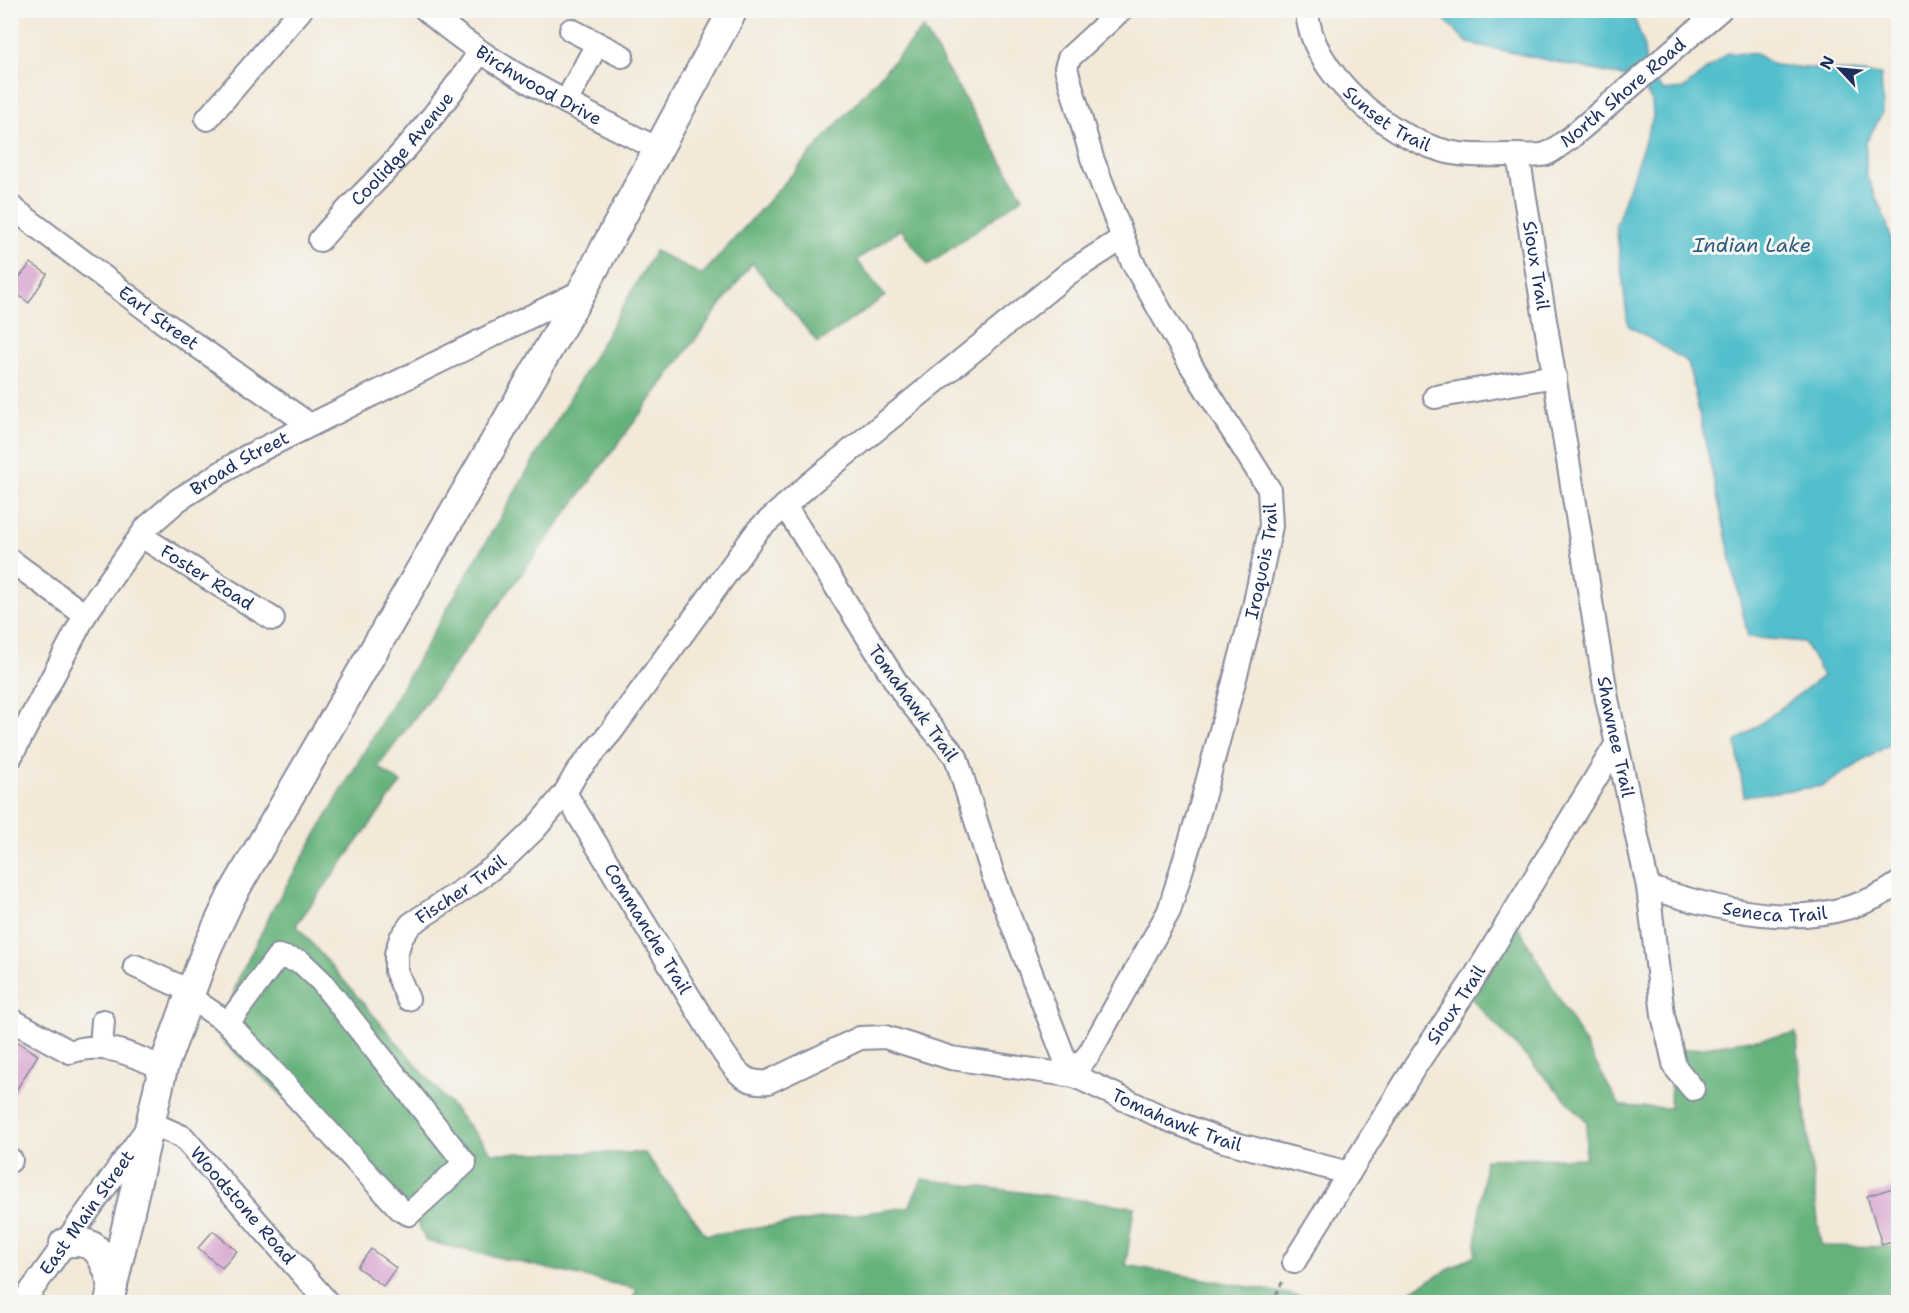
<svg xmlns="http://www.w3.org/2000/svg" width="1909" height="1313" viewBox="0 0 1909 1313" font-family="'Shantell Sans',sans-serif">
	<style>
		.forest { fill: #66b27c; stroke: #40706d; stroke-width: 1.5 }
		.water { fill: #52bfcc; stroke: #367795; stroke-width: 1.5 }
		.building { fill: #d7a3ce }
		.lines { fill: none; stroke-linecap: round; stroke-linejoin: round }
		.minor-casing { stroke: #878c9b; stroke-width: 26 }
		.major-casing { stroke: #878c9b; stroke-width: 32 }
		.path { stroke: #878c9b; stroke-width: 3; stroke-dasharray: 4.5 4.5; stroke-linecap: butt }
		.minor { stroke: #fff; stroke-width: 22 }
		.major { stroke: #fff; stroke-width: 28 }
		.labels { text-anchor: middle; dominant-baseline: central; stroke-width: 6; stroke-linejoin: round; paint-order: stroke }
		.street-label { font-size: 18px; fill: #1b2f5e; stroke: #f6f6f2 }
		.water-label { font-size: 20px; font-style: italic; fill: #2c5a7f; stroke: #f6f6f2 }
	</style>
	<rect width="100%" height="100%" fill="#f6f6f2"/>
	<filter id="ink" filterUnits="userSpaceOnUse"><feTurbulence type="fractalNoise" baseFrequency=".0167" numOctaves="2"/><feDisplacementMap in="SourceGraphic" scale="12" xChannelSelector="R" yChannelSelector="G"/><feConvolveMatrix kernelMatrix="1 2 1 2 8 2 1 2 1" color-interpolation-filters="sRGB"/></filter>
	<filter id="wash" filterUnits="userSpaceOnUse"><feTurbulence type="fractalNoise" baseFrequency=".008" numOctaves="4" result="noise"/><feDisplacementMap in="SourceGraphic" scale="24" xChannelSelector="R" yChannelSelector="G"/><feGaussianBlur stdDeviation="1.35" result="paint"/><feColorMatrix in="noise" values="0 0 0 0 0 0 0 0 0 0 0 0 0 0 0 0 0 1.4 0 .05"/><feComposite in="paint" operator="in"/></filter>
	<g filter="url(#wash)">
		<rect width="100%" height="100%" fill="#f3e9d8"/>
		<g class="forest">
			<polygon points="923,28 1023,197 928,265 901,229 857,260 885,296 818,343 752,263 378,767 401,783 296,925 492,1153 645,1153 706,1235 909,1207 922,1179 1134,1207 1126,1265 1333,1302 631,1302 637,1289 426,1241 413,1212 220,1039 237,982 274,907 655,251 702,275"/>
			<polygon points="1517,924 1620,1106 1670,1108 1672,1052 1796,1033 1821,1246 1898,1247 1898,1302 1390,1302 1475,1255 1485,1159 1585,1158 1587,1122 1472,999"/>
		</g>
		<polygon class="water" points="1436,11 1631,11 1643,41 1647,73 1664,91 1683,89 1727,53 1756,54 1774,65 1881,75 1883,112 1866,143 1866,174 1886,221 1898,264 1898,739 1823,786 1744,796 1736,742 1823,676 1804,642 1748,637 1688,362 1628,325 1616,225 1653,117 1652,102 1640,80 1468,43"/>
		<g id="blocks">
			<g class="building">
				<polygon points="31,263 47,274 29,303 10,289"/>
				<polygon points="10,1037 38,1055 10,1100"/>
				<polygon points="1896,1187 1899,1195 1899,1240 1882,1245 1867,1196"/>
				<polygon points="213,1231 237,1251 222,1268 198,1248"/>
				<polygon points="371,1249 396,1268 383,1286 357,1267"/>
			</g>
		</g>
	</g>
	<g filter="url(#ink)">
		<use href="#blocks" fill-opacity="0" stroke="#878c9b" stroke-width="1.5"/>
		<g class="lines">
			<g class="minor-casing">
				<g id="minor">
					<path id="s1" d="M 426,10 C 495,70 578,109 660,150"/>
					<path id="s2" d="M 1307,10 C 1309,71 1387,135 1441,150 C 1463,157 1486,155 1509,155 C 1520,155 1536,157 1546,154 C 1554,151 1562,143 1569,139 L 1720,10"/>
					<polyline points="571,30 622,56"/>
					<polyline points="566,102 597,44"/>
					<polyline points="207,119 301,10"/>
					<path id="s3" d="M 1518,155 L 1607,699 L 1648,887 L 1663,1015 L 1675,1067 L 1693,1089"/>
					<path id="s4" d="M 10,206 L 163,322 L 310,425"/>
					<path id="s5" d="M 320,240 C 345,210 374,184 400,155 C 429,123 455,88 480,52"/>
					<polyline points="1435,397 1555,376"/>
					<polyline points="785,506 905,696 956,757 993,875 1071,1075"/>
					<path id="s6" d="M 141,536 L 273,619"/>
					<polyline points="10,560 85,615"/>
					<path id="s7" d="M 10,758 L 85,615 L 147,527 L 178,500 L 246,457 L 582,291"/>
					<path id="s8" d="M 565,793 L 721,1049 C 734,1068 742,1085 768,1082 L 860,1038 L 885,1037 L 951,1058 L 1075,1076 L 1164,1118 L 1224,1141 L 1349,1173"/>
					<path id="s9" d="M 1648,887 C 1729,914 1823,936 1898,884"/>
					<polyline points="135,966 190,991"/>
					<polyline points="188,996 228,1023 401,1210 409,1214 465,1163 321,981 301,962 278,956 228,1023"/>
					<path id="s10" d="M 408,999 L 396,971 L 396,954 L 401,938 L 411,924 L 470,885 L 504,859 L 535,829 L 565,793 L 577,772 L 611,732 L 758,530 L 812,482 L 1069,273 L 1123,238"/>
					<path d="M 10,1019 L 70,1052 C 103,1040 133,1055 163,1068"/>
					<polyline points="101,1047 103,1021"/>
					<path id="s11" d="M 1071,1075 L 1089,1054 L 1169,911 L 1200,809 L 1254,607 L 1271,526 L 1269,489 L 1191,365 L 1132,261 L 1092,158 L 1066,68 L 1069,58 L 1121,10"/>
					<polyline points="10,1161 11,1160"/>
					<path id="s12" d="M 1294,1262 L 1414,1068 L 1471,983 L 1616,745"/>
					<path id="s13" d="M 23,1302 L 151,1123 L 183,1137 L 327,1302"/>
				</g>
			</g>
			<g class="major-casing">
				<g id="major">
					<path d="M 64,1243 C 99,1237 103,1257 113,1285"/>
					<polyline points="109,1302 163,1068 207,948 232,895 582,291 733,10"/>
				</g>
			</g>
			<polyline class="path" points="1272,1302 1284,1279"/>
			<use href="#minor" class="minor"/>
			<use href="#major" class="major"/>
		</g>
	</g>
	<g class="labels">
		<g class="street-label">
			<text stroke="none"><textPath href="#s1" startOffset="136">Birchwood Drive</textPath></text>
			<text stroke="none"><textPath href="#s2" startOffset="408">North Shore Road</textPath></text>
			<text stroke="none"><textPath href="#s2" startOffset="141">Sunset Trail</textPath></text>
			<text stroke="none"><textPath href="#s5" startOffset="123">Coolidge Avenue</textPath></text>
			<text stroke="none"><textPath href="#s3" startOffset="112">Sioux Trail</textPath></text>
			<text stroke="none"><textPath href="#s4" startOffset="186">Earl Street</textPath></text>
			<text stroke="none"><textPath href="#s7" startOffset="382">Broad Street</textPath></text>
			<text stroke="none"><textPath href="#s11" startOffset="554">Iroquois Trail</textPath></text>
			<text stroke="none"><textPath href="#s6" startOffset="78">Foster Road</textPath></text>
			<text transform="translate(913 703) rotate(54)">Tomahawk Trail</text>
			<text stroke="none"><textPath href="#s3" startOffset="590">Shawnee Trail</textPath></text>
			<text stroke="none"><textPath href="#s10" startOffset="142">Fischer Trail</textPath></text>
			<text stroke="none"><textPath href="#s9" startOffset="130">Seneca Trail</textPath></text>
			<text stroke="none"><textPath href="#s8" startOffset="159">Commanche Trail</textPath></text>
			<text stroke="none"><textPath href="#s12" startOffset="304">Sioux Trail</textPath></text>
			<text stroke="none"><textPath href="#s8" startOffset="794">Tomahawk Trail</textPath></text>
			<text stroke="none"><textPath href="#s13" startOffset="346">Woodstone Road</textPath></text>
			<text stroke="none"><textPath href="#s13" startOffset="110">East Main Street</textPath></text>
		</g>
		<g class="water-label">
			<text x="1752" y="245">Indian Lake</text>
		</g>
	</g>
	<rect width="1909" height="1313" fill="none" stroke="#f6f6f2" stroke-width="36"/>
	<g transform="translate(1840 69) rotate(296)" stroke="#f6f6f2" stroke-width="4.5" paint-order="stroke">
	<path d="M0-4.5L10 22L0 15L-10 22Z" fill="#1b2f5e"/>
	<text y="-9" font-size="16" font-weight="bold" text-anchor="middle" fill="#1b2f5e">N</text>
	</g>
</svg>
